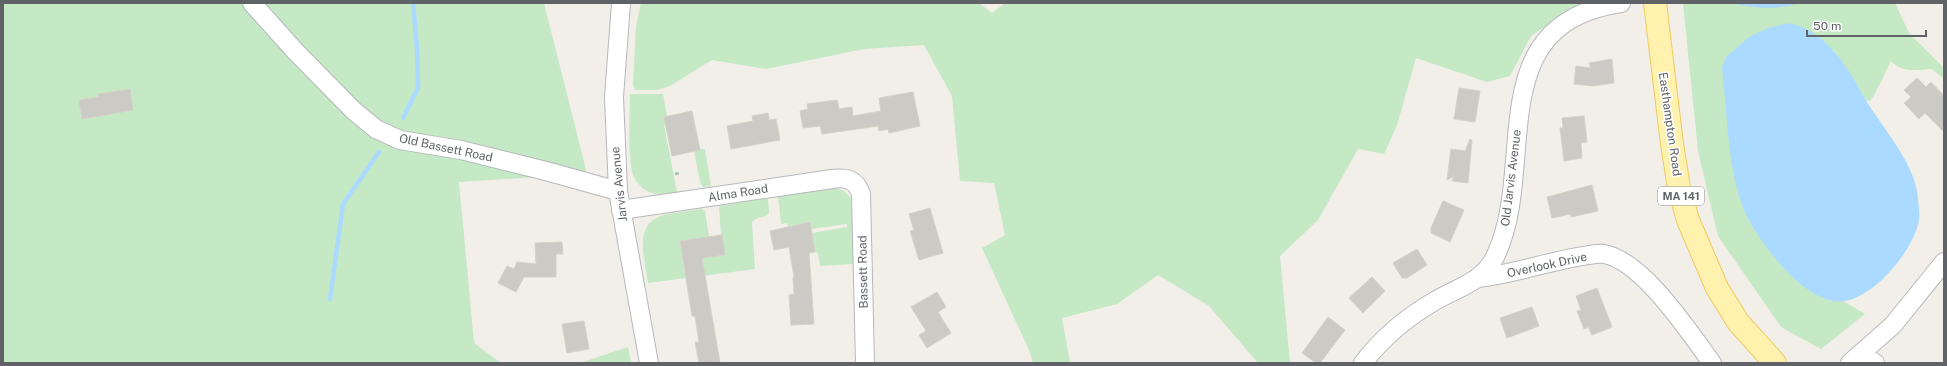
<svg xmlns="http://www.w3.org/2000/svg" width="1947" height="366" viewBox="0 0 1947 366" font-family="'Public Sans',sans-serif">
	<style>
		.green { fill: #c5e8c5 }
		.water { fill: #aadaff }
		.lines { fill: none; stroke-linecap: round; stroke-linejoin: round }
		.stream { stroke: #aadaff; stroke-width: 4.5 }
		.building { fill: #cccac5; stroke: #d6d1c6 }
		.minor-casing { stroke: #b5b8bc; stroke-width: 20 }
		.major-casing { stroke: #f2c960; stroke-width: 24 }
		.path { stroke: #9cc7a9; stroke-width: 2.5; stroke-dasharray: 4 2; stroke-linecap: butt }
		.minor { stroke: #fff; stroke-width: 18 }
		.major { stroke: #fff2af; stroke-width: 22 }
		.labels { text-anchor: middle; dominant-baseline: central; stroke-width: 3; stroke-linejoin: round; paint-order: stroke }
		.shield { fill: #fff; stroke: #8f9295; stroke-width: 1 }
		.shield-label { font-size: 11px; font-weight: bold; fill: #5f6368 }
		.street-label { font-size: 12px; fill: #5f6368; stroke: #fff }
	</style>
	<rect width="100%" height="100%" fill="#f1efe8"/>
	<g class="green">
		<polygon points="3,3 544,3 587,174 459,182 474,343 501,363 3,363"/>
		<polygon points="641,3 979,3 992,13 1005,3 1580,3 1531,36 1510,76 1487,82 1416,58 1397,125 1384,154 1358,149 1318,220 1280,256 1290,363 1258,363 1209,306 1158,275 1117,304 1062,318 1070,363 1033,363 1029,350 982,248 1005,235 994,183 960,181 952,96 924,45 864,49 766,69 712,60 670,86 657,90 635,90 633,85 636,26"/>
		<path d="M 1683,3 L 1895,3 L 1909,33 L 1944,68 L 1944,79 L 1932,69 C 1916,70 1902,73 1891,61 C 1888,67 1874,98 1870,101 L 1866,100 L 1833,49 L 1833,300 L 1843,301 L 1865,314 L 1821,349 L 1781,327 L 1718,236 L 1698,151 Z"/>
		<path d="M 630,94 L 663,94 L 667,116 L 665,117 L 666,124 L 664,125 L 677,192 C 669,193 660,196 652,193 C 645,191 637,184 634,177 C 627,161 630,113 630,94 Z"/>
		<polygon points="700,149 705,149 711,186 703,187 700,182 694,151"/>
		<polygon points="835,188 844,191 851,198 854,261 852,264 820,266 818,253 815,252 812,233 847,227 847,224 811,229 810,222 788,226 787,223 781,224 778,196"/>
		<path d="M 765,198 L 768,199 L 769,213 C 764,219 756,216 752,222 L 755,269 L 648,283 C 645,260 632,223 664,215 C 676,212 689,211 701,209 L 705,211 L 709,237 L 680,241 L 684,272 L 703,269 L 702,258 L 725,255 L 721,235 L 719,206 Z"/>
		<polygon points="628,347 631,363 580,363"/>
	</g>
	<g class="water">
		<path d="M 1731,3 L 1799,3 C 1775,11 1755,8 1731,3 Z"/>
		<path d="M 1789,23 C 1829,32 1848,69 1867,102 C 1883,128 1912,161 1917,191 C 1918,199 1920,212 1919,220 C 1914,251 1868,307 1834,301 C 1800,295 1766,250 1750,222 C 1728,184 1728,121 1723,78 L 1722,67 L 1726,57 L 1749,37 L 1768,28 Z"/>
	</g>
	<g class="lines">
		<g class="stream">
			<polyline points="403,118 418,88 417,48 413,3"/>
			<polyline points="330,299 343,204 379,152"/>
		</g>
	</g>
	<g class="building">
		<polygon points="1612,59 1614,83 1593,86 1574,84 1576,66 1591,68 1589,63"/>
		<polygon points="1917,78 1926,87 1931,82 1944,96 1944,132 1925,113 1919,119 1904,103 1911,97 1904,90"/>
		<polygon points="1459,88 1480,91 1475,122 1454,119"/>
		<polygon points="130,89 133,110 82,119 79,100 98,97 98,94"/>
		<polygon points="913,92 920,126 889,133 888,129 879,131 878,126 822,134 820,126 803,128 800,111 808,109 807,104 837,100 839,109 852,107 853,116 881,111 879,98"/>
		<polygon points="692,111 700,150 672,156 664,117"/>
		<polygon points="768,113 769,120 776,119 780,140 731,149 727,126 753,121 752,116"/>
		<polygon points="1584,116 1587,142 1581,143 1582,158 1564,161 1560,128 1563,128 1562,118"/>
		<polygon points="1470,139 1472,140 1468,183 1452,181 1454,176 1447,180 1451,149 1465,151"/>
		<polygon points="1592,185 1598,211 1571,217 1570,214 1552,218 1547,197"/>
		<polygon points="1443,201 1464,210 1450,242 1431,233 1431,228"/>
		<polygon points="930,208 943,253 919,260 910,231 914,230 909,214"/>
		<polygon points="810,222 815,252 809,253 814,324 791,325 789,295 794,294 793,277 794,277 789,247 774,250 770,231"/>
		<polygon points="722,235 725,255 702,258 720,363 699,363 695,342 699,342 695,316 692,316 680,241"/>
		<polygon points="562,242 563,254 556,254 556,277 524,277 516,292 498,283 507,266 514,269 517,262 536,264 535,243"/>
		<polygon points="1417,249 1427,265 1407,278 1402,278 1393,263"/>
		<polygon points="1372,277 1385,291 1363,313 1349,298"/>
		<polygon points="1597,288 1612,327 1592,335 1588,327 1584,329 1577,311 1581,310 1576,296"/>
		<polygon points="937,292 946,307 938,312 951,333 927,348 919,335 926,331 911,307"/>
		<polygon points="1532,307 1539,326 1507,338 1500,318"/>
		<polygon points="1328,317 1345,330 1320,363 1316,363 1302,353"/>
		<polygon points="584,321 589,349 567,353 562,324"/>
	</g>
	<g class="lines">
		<g class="minor-casing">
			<g id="minor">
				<polyline points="252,3 296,52 354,111 376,129 400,140 461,150 546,171 618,191"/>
				<polyline points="621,3 614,97 618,191 649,363"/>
				<path d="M 621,210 L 832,179 C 846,177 856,179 861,194 L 865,363"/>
				<path d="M 1478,278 C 1512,274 1544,263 1577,257 C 1585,256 1596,253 1604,254 C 1643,261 1689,332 1712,363"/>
				<polyline points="1860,354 1875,363"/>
				<path d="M 1363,363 C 1382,338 1406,318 1433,302 C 1456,288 1482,283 1495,257 C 1539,166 1478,24 1621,3"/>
				<polyline points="1850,363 1893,325 1944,262"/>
			</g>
		</g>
		<g class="major-casing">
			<polyline id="major" points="1655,3 1672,144 1679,188 1688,220 1717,288 1738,322 1775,363"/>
		</g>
		<polyline class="path" points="675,174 680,173"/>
		<use href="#minor" class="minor"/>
		<use href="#major" class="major"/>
	</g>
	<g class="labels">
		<rect class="shield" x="1658" y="187" width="46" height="18" rx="3"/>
		<g class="shield-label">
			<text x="1681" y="196">MA 141</text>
		</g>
		<g class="street-label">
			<text transform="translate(1670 124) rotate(82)">Easthampton Road</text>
			<text transform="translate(446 148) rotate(12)">Old Bassett Road</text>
			<text transform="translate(1511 178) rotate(-83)">Old Jarvis Avenue</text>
			<text transform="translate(619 184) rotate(-96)">Jarvis Avenue</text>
			<text transform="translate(738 193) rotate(-9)">Alma Road</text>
			<text transform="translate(1547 265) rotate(-12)">Overlook Drive</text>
			<text transform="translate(863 272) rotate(-91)">Bassett Road</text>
		</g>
	</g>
	<rect width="1947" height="366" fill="none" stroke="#5f6368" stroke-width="8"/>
	<path d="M1807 30v6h119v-6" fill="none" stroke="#5f6368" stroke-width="2"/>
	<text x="1813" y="30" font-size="12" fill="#5f6368" stroke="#ffffff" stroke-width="3" paint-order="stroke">50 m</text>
</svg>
